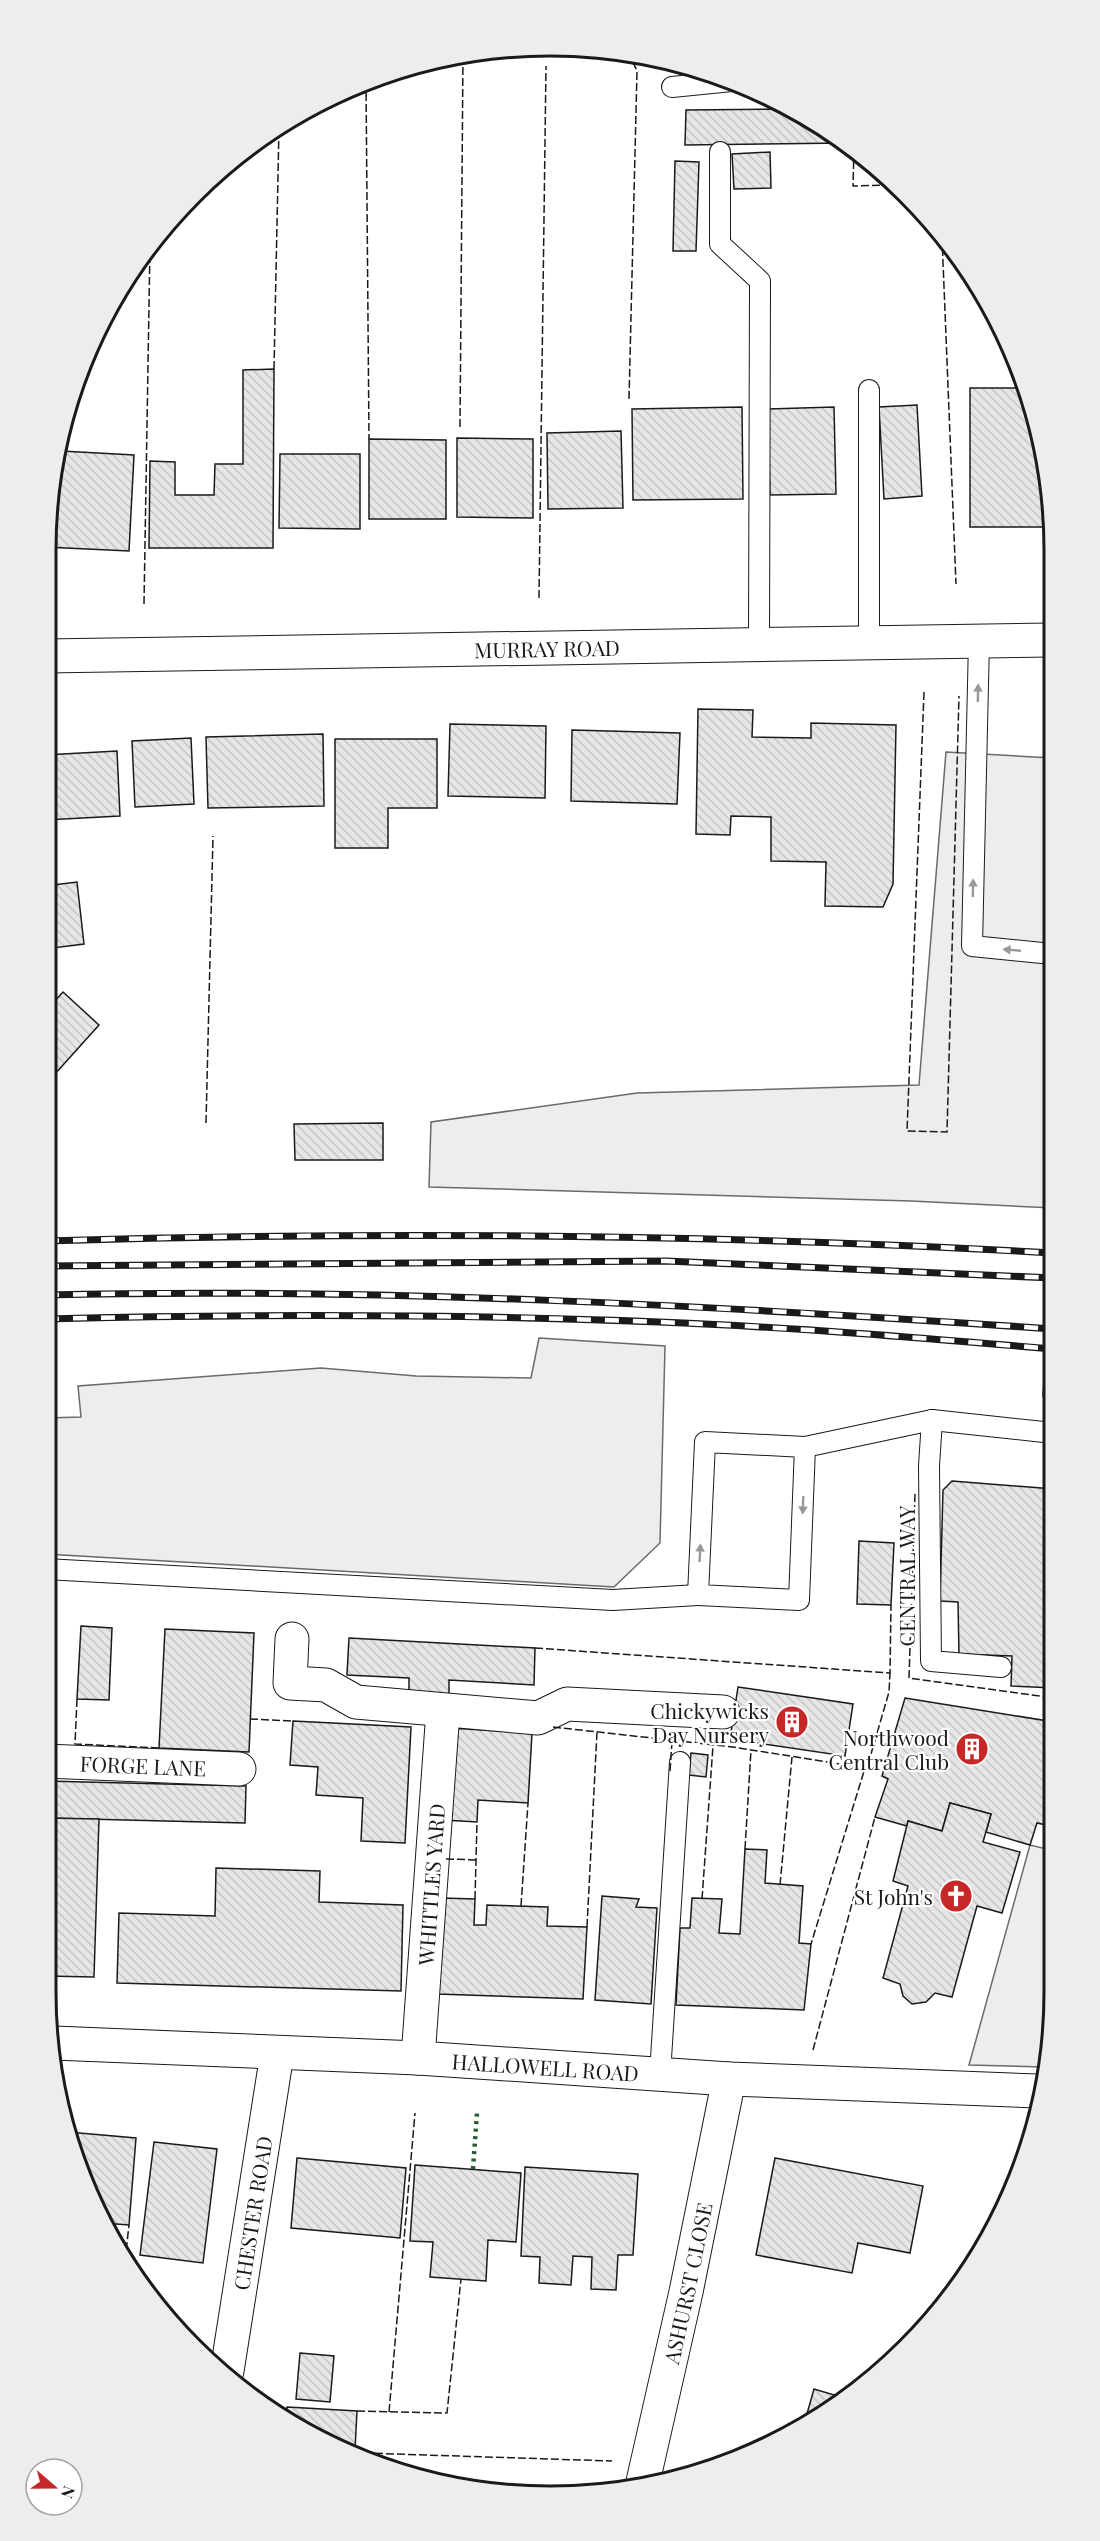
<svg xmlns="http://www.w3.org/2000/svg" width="1100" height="2541" viewBox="0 0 1100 2541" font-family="'Playfair Display',serif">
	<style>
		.parking { fill: #ededed; stroke: #6a6a6a; stroke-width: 1.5 }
		.building { fill: url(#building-back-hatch); stroke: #1a1a1a; stroke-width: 1.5 }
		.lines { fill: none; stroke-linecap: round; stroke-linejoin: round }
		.service-casing { stroke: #1a1a1a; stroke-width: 22 }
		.minor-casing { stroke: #1a1a1a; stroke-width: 35 }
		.service { stroke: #fff; stroke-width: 20 }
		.minor { stroke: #fff; stroke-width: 33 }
		.rail-casing { stroke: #1a1a1a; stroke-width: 7 }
		.rail { stroke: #fff; stroke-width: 4.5; stroke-dasharray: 14; stroke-linecap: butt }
		.hedge { stroke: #2b5a34; stroke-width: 4.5; stroke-dasharray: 3 4.5; stroke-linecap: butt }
		.fence { stroke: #1a1a1a; stroke-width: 1.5; stroke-dasharray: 8 3; stroke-linecap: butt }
		.oneway { fill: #989898 }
		.labels { text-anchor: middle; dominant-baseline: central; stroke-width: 4.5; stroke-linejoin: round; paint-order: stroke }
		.street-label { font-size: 21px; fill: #1a1a1a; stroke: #fff }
		.poi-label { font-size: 21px; fill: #1a1a1a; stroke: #fff; text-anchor: end }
		.rim { fill: none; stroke: #1a1a1a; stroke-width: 3 }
	</style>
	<defs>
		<pattern id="building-back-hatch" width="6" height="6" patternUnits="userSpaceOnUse" patternTransform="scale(1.5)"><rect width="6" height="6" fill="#e6e6e6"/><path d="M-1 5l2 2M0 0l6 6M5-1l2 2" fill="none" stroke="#c5c5c5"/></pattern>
	</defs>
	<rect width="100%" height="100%" fill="#fff"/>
	<g class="parking">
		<polygon points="946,752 1051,758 1053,1208 911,1201 429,1187 431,1122 637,1093 919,1085"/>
		<polygon points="539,1338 665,1346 660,1543 614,1587 45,1554 45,1418 81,1417 78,1386 321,1368 416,1376 531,1378"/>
		<polygon points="1030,1845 1055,1851 1055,1991 1042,2067 969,2065"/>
	</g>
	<g class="building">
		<polygon points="788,109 831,130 846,143 685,145 686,110"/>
		<polygon points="770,152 771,188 734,189 732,154"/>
		<polygon points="675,161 699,162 696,251 673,251"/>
		<polygon points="274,369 273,548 149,548 150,461 175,462 175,495 214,495 215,464 243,464 243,370"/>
		<polygon points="970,388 1025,388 1051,484 1050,527 970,527"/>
		<polygon points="917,405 922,496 884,499 879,407"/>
		<polygon points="742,407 743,499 633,500 632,409"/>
		<polygon points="834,407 836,494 770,495 768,409"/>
		<polygon points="621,431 623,508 548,509 547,433"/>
		<polygon points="457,438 533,439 533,518 457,517"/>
		<polygon points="369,439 446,440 446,519 369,519"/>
		<polygon points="61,451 134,455 129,551 45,547"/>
		<polygon points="280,454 360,454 360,529 279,528"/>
		<polygon points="698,709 753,710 752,737 811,738 811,723 896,725 893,884 883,907 825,906 826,862 771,861 771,817 731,816 730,835 696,834"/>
		<polygon points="450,724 546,726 545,798 448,796"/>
		<polygon points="572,730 680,733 677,804 571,801"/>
		<polygon points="323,734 324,806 208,808 206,737"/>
		<polygon points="191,738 194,804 135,807 132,741"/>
		<polygon points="335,739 437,739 437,808 388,808 388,848 335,848"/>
		<polygon points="117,751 120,816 45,820 45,755"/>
		<polygon points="77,882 84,944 45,949 45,886"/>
		<polygon points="63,992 99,1025 45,1085 45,1012"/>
		<polygon points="383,1123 383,1160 295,1160 294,1124"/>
		<polygon points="1045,1365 1053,1366 1053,1397 1043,1396"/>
		<polygon points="952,1481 1054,1489 1054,1688 1011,1686 1012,1656 959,1654 958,1602 940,1601 943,1490"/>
		<polygon points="859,1541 894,1543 891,1605 857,1604"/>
		<polygon points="81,1626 112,1628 109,1700 77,1699"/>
		<polygon points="165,1629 254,1633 249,1752 159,1748"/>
		<polygon points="349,1638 535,1648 534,1685 449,1680 449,1694 409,1692 409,1678 347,1675"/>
		<polygon points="738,1687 853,1704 845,1756 730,1739"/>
		<polygon points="905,1698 1054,1722 1055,1827 1037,1823 1030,1845 986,1832 991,1814 950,1803 942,1831 908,1821 907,1826 875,1817 888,1779 882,1776"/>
		<polygon points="293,1721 411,1727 405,1843 361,1841 363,1798 316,1795 318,1767 290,1765"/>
		<polygon points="450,1728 532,1733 528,1803 478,1800 477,1822 444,1820"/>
		<polygon points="691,1753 708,1755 706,1777 689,1775"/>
		<polygon points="45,1781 246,1786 245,1823 45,1818"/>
		<polygon points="950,1803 991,1814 983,1842 1020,1852 1002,1913 977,1906 952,1997 935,1993 926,2002 912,2004 903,1996 900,1984 883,1978 908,1886 893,1881 908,1821 942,1831"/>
		<polygon points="45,1818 99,1819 94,1977 45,1976"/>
		<polygon points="745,1849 767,1850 765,1883 803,1886 799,1943 811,1944 804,2010 676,2005 680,1928 690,1928 692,1898 722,1899 719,1933 740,1934"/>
		<polygon points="216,1868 320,1871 319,1902 403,1905 401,1991 117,1983 119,1913 215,1916"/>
		<polygon points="602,1896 639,1899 636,1907 657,1908 651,2004 595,2000"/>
		<polygon points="441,1898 475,1899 474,1925 486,1925 487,1905 548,1907 547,1926 587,1927 583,1999 437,1994"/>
		<polygon points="68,2132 136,2138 129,2225 103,2223 72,2154"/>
		<polygon points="154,2142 217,2149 203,2263 140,2255"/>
		<polygon points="297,2158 406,2168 400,2238 291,2228"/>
		<polygon points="775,2158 923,2186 910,2253 858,2243 852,2273 756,2255"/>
		<polygon points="415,2165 521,2173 516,2242 488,2240 486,2281 430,2277 433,2242 410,2241"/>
		<polygon points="525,2167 638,2174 633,2255 618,2255 616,2290 591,2289 592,2257 573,2256 571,2285 539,2283 540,2257 521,2256"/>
		<polygon points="300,2353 334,2356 330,2402 296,2399"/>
		<polygon points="814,2389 841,2397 803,2428"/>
		<polygon points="287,2407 357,2411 355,2450 298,2429 287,2419"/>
	</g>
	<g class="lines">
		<g class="service-casing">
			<g id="service">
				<polyline points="672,87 732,81"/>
				<polyline points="720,152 720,244 760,281 759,643"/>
				<polyline points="869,390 869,642"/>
				<polyline points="979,641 972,946 1052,954"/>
				<polyline points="932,1420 929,1466 931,1661 1001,1667"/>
				<polyline points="805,1447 799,1600 698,1595 705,1442 805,1447 932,1420 1053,1433"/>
				<polyline points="45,1569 613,1600 698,1595"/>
				<polyline points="660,2074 680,1762"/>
			</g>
		</g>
		<g class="minor-casing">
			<g id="minor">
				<path id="s1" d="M 45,656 L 1051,640"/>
				<polyline points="292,1639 290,1683 326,1685 356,1702 538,1718 567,1704 723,1712"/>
				<path id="s2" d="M 45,1761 L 239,1769"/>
				<path id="s3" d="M 54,2043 L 418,2058 L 729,2079 L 1038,2091"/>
				<path id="s4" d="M 418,2058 L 443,1711"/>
				<path id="s5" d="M 227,2371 L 277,2054"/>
				<path id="s6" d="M 642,2486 L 686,2292 L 729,2079"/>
			</g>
		</g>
		<use href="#service" class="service"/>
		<use href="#minor" class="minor"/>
		<g class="rail-casing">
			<g id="rail">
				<path d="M 45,1241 C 381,1231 717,1234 1053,1253"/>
				<polyline points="45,1266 666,1261 1053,1278"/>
				<path d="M 45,1295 C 381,1287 718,1306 1053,1329"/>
				<path d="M 45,1319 C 249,1314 454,1314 659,1322 C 790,1327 922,1338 1053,1349"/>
			</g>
		</g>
		<use href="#rail" class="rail"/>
		<polyline class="hedge" points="473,2169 477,2113"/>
		<g class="fence">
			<polyline points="628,52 637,71 629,399"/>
			<polyline points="366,82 369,439"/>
			<polyline points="854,150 853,186 893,185"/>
			<polyline points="942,237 956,584"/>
			<polyline points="274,369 279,127"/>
			<polyline points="460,427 463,55"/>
			<polyline points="539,598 546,66"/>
			<polyline points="144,604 150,246"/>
			<polyline points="924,692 907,1131 947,1132 959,696"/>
			<polyline points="206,1123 213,836"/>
			<polyline points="915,1494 909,1678 1054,1698"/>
			<polyline points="535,1648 890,1673 891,1605"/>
			<polyline points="77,1699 75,1744 159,1748"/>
			<polyline points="250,1719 293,1721"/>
			<polyline points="553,1727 733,1747 865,1768 811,1944"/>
			<polyline points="871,1754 889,1692 890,1673"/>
			<polyline points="670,1771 672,1742"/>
			<polyline points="745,1849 751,1750"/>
			<polyline points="446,1859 477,1860"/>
			<polyline points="780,1885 792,1757"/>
			<polyline points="475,1899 477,1822"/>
			<polyline points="702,1899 713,1746"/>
			<polyline points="521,1906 528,1803"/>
			<polyline points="587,1927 597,1732"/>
			<polyline points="813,2050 875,1817"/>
			<polyline points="125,2261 129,2225"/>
			<polyline points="357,2411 447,2413 461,2279"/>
			<polyline points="389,2412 415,2113"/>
			<polyline points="364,2453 612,2461"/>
		</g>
	</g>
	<defs><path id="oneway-solid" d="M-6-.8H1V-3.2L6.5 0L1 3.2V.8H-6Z" transform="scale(1.5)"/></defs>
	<g class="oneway">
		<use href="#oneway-solid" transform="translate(978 693) rotate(-89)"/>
		<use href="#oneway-solid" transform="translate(973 888) rotate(-89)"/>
		<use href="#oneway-solid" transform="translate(1012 950) rotate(-175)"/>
		<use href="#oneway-solid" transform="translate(803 1505) rotate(92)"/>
		<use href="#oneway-solid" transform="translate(700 1553) rotate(-87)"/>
	</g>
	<defs>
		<g id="building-disc" transform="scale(1.725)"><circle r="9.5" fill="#c62828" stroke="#fff"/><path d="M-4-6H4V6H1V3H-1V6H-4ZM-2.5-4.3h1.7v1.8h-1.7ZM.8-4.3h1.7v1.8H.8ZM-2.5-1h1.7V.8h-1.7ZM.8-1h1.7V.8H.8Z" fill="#fff"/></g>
		<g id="church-disc" transform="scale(1.725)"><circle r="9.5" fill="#c62828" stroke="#fff"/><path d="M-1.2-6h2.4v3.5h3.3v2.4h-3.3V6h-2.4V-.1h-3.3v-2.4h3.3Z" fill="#fff"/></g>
	</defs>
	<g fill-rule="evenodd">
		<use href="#building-disc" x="792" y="1722"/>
		<use href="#building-disc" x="972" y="1749"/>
		<use href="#church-disc" x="956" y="1896"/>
	</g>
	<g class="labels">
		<g class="street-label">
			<text stroke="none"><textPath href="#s1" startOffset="502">MURRAY ROAD</textPath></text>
			<text transform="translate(906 1576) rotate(-90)">CENTRAL WAY</text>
			<text stroke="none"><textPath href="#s2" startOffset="98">FORGE LANE</textPath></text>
			<text stroke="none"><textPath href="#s4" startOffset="174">WHITTLES YARD</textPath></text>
			<text stroke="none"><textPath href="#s3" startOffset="492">HALLOWELL ROAD</textPath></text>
			<text stroke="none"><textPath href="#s5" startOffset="160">CHESTER ROAD</textPath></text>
			<text stroke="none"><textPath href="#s6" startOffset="208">ASHURST CLOSE</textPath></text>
		</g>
		<g class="poi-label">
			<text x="769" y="1710">Chickywicks<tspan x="769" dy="24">Day Nursery</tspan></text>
			<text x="949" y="1737">Northwood<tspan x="949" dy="24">Central Club</tspan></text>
			<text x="933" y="1896">St John's</text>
		</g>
	</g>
	<path d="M0 0H1100V2541H0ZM550 56H550A494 494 0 0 1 1044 550V1992A494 494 0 0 1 550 2486H550A494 494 0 0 1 56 1992V550A494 494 0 0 1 550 56Z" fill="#ededed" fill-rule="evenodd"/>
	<path class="rim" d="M550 56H550A494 494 0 0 1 1044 550V1992A494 494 0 0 1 550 2486H550A494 494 0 0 1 56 1992V550A494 494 0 0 1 550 56Z"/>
	<g transform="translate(54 2487) rotate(110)"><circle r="28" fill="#ffffff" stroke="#a3a3a3" stroke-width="1.5"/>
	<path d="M0-4.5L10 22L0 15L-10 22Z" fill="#c62828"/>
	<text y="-9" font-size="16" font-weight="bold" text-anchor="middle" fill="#1a1a1a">N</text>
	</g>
</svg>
